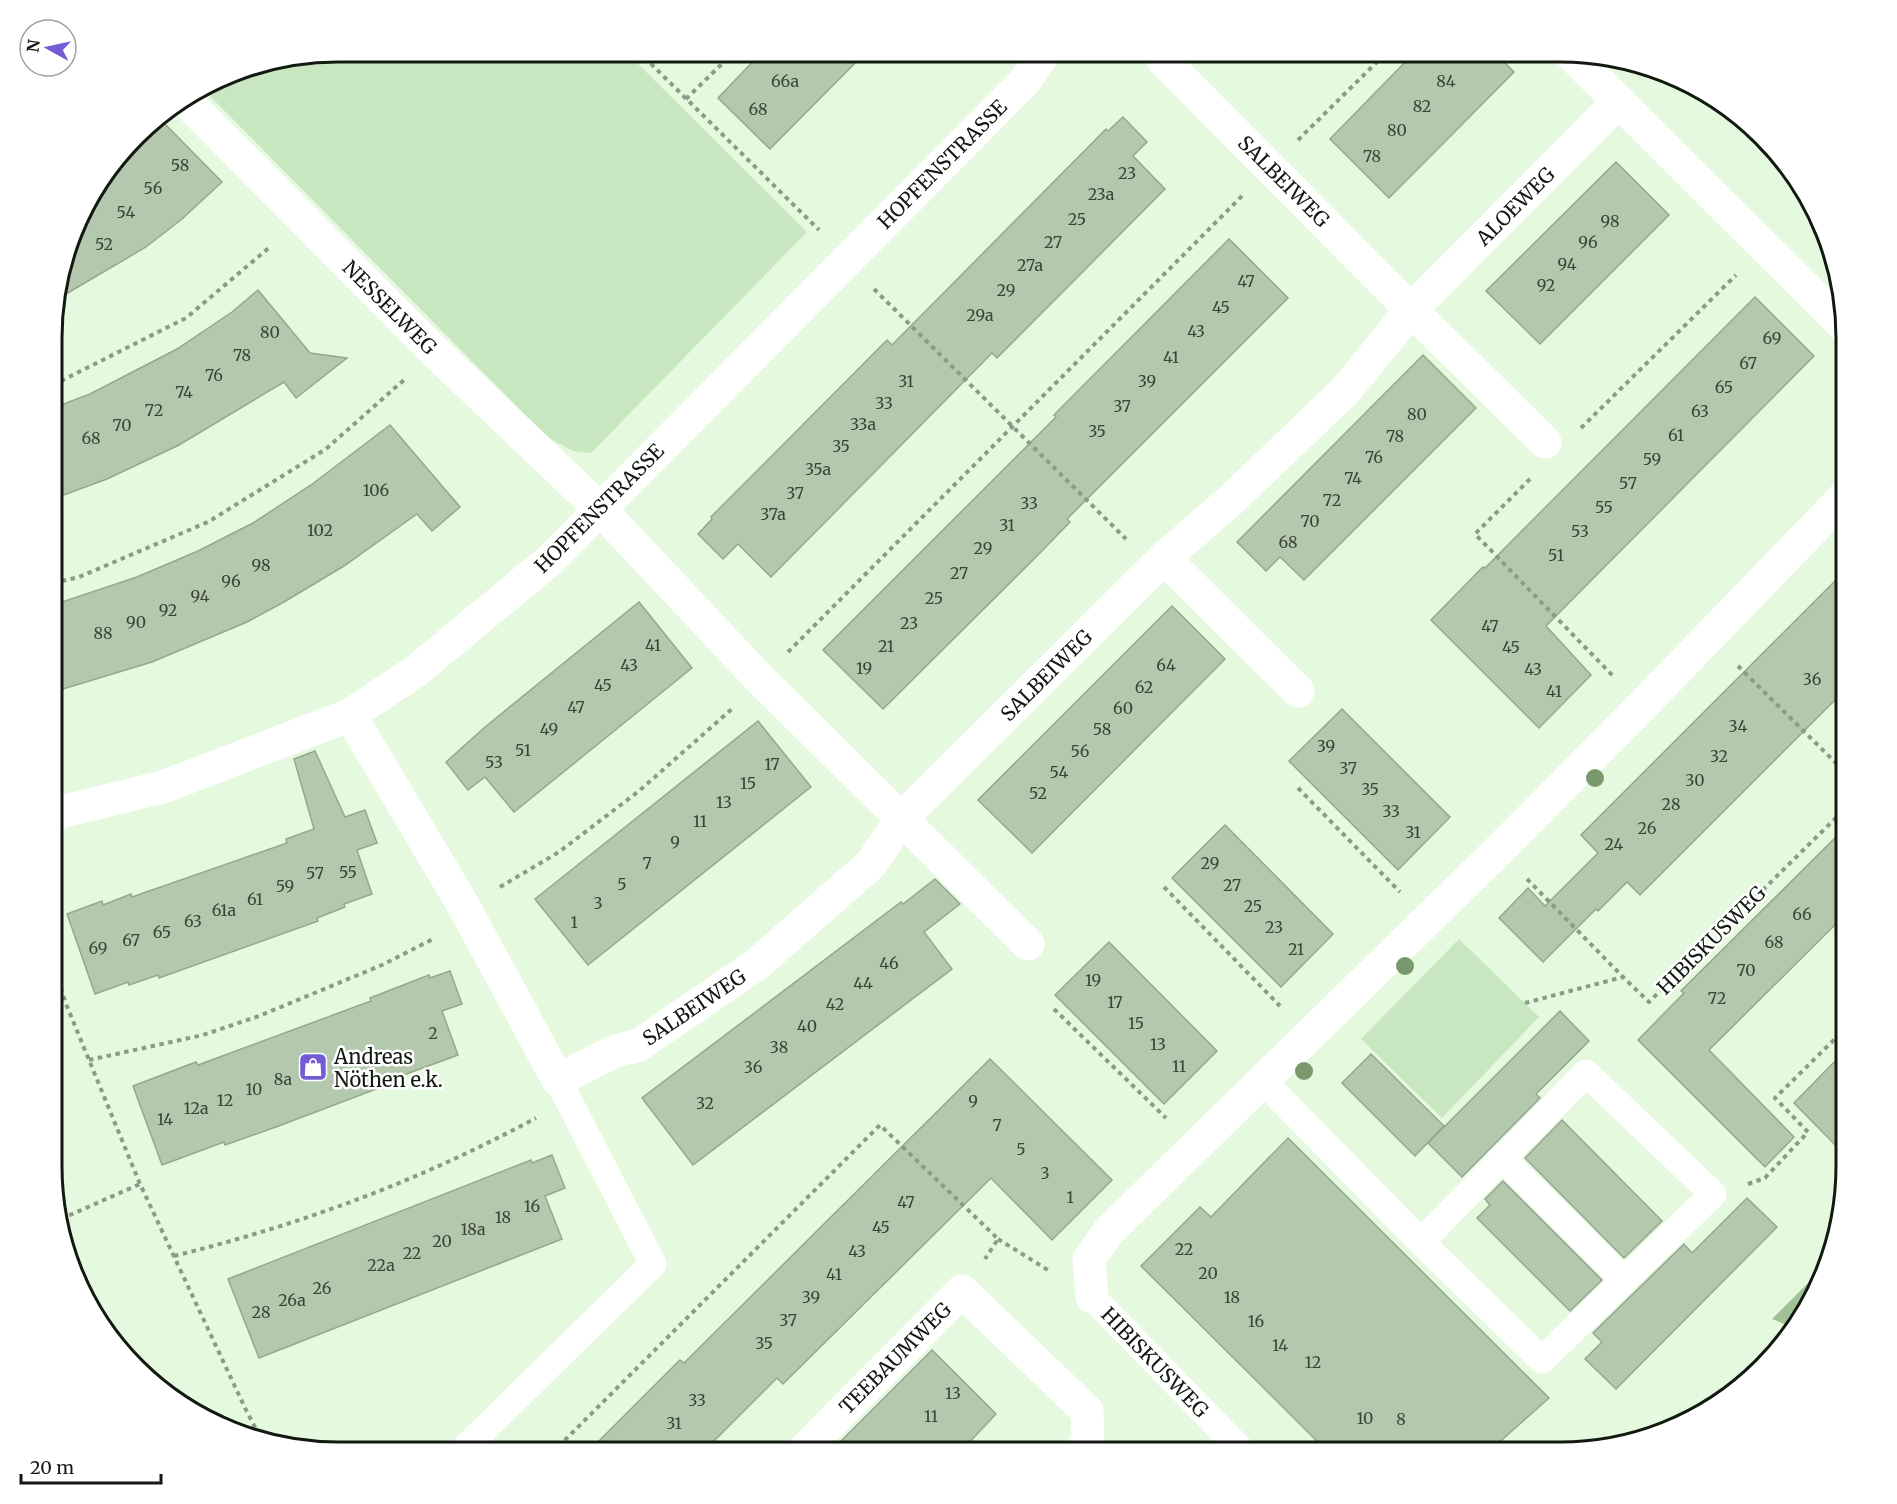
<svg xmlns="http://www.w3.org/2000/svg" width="1897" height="1504" viewBox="0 0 1897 1504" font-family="Merriweather,serif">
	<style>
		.green { fill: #c8e6bf }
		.forest { fill: #a1c297 }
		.building { fill: #b4c8ae; stroke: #94a88e; stroke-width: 1.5 }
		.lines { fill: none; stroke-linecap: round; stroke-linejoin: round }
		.path { stroke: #8c9b87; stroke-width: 4; stroke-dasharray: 4.5 4.5; stroke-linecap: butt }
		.service { stroke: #fff; stroke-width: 27 }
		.minor { stroke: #fff; stroke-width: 33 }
		.tree { fill: #79996c }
		.labels { text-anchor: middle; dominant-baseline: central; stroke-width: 5; stroke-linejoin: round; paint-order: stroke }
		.number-label { font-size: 16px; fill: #3a4538 }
		.street-label { font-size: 20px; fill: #121910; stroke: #fff }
		.poi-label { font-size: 20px; fill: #121910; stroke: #fff; text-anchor: start }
		.rim { fill: none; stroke: #121910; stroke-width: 3 }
	</style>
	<rect width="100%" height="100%" fill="#e4f9dd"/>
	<g class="green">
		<polygon points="338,51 625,51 807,232 591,453 573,451 547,437 204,90 245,66"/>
		<polygon points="1459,939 1539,1017 1442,1118 1361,1039"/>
	</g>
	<polygon class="forest" points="1827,1264 1824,1276 1792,1327 1772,1319"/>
	<g class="building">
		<polygon points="763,51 867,51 770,149 718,98"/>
		<polygon points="1415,52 1494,52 1514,72 1389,198 1330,139"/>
		<polygon points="1123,117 1147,142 1133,156 1165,189 997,358 992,353 771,577 738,544 723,559 698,534 712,519 711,517 887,340 892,345 1106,129 1108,131"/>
		<polygon points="165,124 222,182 182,219 146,247 54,301 89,195 107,173"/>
		<polygon points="1616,162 1669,215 1540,344 1486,291"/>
		<polygon points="1229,239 1288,298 1067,519 1070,522 1036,557 883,709 823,650 1056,417 1054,415"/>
		<polygon points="258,290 310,353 347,358 296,398 284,382 179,445 107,479 53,499 53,408 90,394 177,349 232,312"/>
		<polygon points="1755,297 1814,356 1546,626 1591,675 1539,728 1431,620 1483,567 1485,568"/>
		<polygon points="1423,355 1476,408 1304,580 1280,557 1266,571 1237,542"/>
		<polygon points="390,425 460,507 432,531 417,514 344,566 284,602 247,622 152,662 53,692 53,605 137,577 198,551 253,523 311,485"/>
		<polygon points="1846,570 1846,689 1640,895 1627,882 1598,911 1596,909 1543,962 1499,918 1528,888 1545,906 1598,853 1581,835"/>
		<polygon points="639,602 692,668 514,812 485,777 468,790 446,762 485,727"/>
		<polygon points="1172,606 1225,659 1032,853 978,800"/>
		<polygon points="1342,709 1450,817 1398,870 1289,761"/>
		<polygon points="758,721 811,787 588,965 535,899"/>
		<polygon points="315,751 345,817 365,810 377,843 357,850 372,894 344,904 345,907 317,918 318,921 159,978 158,975 129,985 128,982 95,994 67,914 102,901 103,905 131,894 132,897 287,843 286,839 314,829 294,759"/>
		<polygon points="1225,825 1333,934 1281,987 1172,878"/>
		<polygon points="1846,827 1846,914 1709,1050 1794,1137 1765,1167 1638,1040 1684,993 1681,991"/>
		<polygon points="935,879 960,904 924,932 952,969 693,1165 642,1098 901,902 903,904"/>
		<polygon points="1109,942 1217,1051 1164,1104 1055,995"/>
		<polygon points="450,971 462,1004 442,1011 458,1055 401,1076 403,1079 276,1127 225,1145 224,1142 162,1165 133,1086 196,1062 198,1065 371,1001 370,998 429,975 430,978"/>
		<polygon points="1560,1011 1589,1041 1536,1094 1540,1098 1462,1177 1428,1143"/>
		<polygon points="1845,1051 1845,1155 1794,1103"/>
		<polygon points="1371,1054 1444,1126 1415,1156 1342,1083"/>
		<polygon points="990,1059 1112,1180 1052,1240 991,1178 783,1384 777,1378 702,1453 587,1453 680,1360 684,1363"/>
		<polygon points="1562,1120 1662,1221 1624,1258 1525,1158"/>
		<polygon points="1288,1138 1549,1398 1487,1453 1329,1453 1141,1266 1200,1207 1211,1217"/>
		<polygon points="552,1155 565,1188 545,1196 562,1239 259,1358 228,1279 531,1160 532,1163"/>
		<polygon points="1503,1181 1602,1280 1570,1311 1477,1218 1490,1205 1485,1199"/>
		<polygon points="1747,1198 1777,1227 1616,1389 1585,1359 1602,1342 1593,1333 1684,1244 1692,1253"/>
		<polygon points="932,1350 996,1414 959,1453 829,1453"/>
	</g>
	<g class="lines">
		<g class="path">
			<polyline points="638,51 819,230"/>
			<polyline points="686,99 735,51"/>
			<polyline points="1298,140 1387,52"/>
			<polyline points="874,289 1126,539"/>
			<polyline points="53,385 186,318 271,246"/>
			<polyline points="1581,428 1736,275"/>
			<polyline points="1530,479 1475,534 1614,677"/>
			<polyline points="53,583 79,577 208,522 326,449 405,379"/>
			<polyline points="788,652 1242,196"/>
			<polyline points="1738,666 1846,773"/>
			<polyline points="1298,788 1400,892"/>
			<polyline points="1527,879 1623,977"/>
			<polyline points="500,887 559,852 639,791 733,708"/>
			<polyline points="1164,887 1280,1006"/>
			<polyline points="52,962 66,1004 140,1184 246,1410 261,1439"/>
			<polyline points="1525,1003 1623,977 1649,1002 1846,808"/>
			<polyline points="1054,1009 1166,1118"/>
			<polyline points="89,1060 203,1035 259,1016 382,965 435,938"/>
			<polyline points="1748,1184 1765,1178 1808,1132 1775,1098 1845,1029"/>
			<polyline points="61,1219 140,1184"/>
			<polyline points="998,1239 1048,1270"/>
			<path d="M 174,1256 C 303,1224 419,1181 536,1118"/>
			<polyline points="552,1453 880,1125 998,1239 985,1259"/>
		</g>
		<g class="service">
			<polyline points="1263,1081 1421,1242 1542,1360 1713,1194 1586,1073 1421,1242"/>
			<polyline points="1502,1158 1624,1280"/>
			<polyline points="1092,1297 1244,1453"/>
			<polyline points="461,1452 653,1264 558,1080"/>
		</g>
		<g class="minor">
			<polyline points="1158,51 1164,61 1411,310 1545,442"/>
			<polyline points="1569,52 1843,325"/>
			<polyline points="186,101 435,352 599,508 757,676 1028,944"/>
			<polyline points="1164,558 1298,691"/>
			<polyline points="350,715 463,905 558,1080 613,1052 639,1045 757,964 871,864 902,818 1164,558 1231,500 1346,390 1411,310 1619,101"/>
			<polyline points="52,814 163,787 350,715 416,671 550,560 1025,81 1045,51"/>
			<polyline points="1092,1297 1089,1259 1109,1231 1499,850 1642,706 1846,495"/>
			<polyline points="801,1453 962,1291 1087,1411 1088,1442 1077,1453"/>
		</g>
	</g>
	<g class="tree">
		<circle cx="1595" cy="778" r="9"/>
		<circle cx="1405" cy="966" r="9"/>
		<circle cx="1304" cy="1071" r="9"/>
	</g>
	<defs>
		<g id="shop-square" transform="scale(1.5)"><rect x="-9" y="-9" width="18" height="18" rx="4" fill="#735bd5" stroke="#fff"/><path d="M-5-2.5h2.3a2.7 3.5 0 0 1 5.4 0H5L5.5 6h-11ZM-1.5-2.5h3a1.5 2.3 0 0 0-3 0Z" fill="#fff"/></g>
	</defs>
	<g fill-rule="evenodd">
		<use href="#shop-square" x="313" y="1067"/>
	</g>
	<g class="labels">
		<g class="number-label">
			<text x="785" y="81">66a</text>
			<text x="1446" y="81">84</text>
			<text x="1422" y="106">82</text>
			<text x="758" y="109">68</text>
			<text x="1397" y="130">80</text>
			<text x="1372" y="156">78</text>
			<text x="180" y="165">58</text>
			<text x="1127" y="173">23</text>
			<text x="153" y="188">56</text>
			<text x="1101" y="194">23a</text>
			<text x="126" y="212">54</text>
			<text x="1077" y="219">25</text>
			<text x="1610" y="221">98</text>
			<text x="1053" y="242">27</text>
			<text x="1588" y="242">96</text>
			<text x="104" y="244">52</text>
			<text x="1567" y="264">94</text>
			<text x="1030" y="265">27a</text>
			<text x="1246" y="281">47</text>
			<text x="1546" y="285">92</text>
			<text x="1006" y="290">29</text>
			<text x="1221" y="307">45</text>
			<text x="980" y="315">29a</text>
			<text x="1196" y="331">43</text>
			<text x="270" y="332">80</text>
			<text x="1772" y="338">69</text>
			<text x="242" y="355">78</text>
			<text x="1171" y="357">41</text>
			<text x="1748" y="363">67</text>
			<text x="214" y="375">76</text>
			<text x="906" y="381">31</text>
			<text x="1147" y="381">39</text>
			<text x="1724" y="387">65</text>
			<text x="184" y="392">74</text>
			<text x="884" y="403">33</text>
			<text x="1122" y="406">37</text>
			<text x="154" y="410">72</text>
			<text x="1700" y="411">63</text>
			<text x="1417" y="414">80</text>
			<text x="863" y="424">33a</text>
			<text x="122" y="425">70</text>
			<text x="1097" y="431">35</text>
			<text x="1676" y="435">61</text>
			<text x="1395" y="436">78</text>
			<text x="91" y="438">68</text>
			<text x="841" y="446">35</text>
			<text x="1374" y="457">76</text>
			<text x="1652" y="459">59</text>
			<text x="818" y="469">35a</text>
			<text x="1353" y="478">74</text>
			<text x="1628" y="483">57</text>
			<text x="376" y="490">106</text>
			<text x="795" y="493">37</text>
			<text x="1332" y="500">72</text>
			<text x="1029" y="503">33</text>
			<text x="1604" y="507">55</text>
			<text x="773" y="514">37a</text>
			<text x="1310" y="521">70</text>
			<text x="1007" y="525">31</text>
			<text x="320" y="530">102</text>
			<text x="1580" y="531">53</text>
			<text x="1288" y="542">68</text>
			<text x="983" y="548">29</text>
			<text x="1556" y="555">51</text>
			<text x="261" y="565">98</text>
			<text x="959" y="573">27</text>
			<text x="231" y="581">96</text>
			<text x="200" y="596">94</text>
			<text x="934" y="598">25</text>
			<text x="168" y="610">92</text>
			<text x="136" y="622">90</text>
			<text x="909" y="623">23</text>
			<text x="1490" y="626">47</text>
			<text x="103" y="633">88</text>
			<text x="653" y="645">41</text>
			<text x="886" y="646">21</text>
			<text x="1511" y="647">45</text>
			<text x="629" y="665">43</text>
			<text x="1166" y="665">64</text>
			<text x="864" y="668">19</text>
			<text x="1533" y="669">43</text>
			<text x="1812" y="679">36</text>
			<text x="603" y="685">45</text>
			<text x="1144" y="687">62</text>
			<text x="1554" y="691">41</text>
			<text x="576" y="707">47</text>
			<text x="1123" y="708">60</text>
			<text x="1738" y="726">34</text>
			<text x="549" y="729">49</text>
			<text x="1102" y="729">58</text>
			<text x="1326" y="746">39</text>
			<text x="523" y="750">51</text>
			<text x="1080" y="751">56</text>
			<text x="1719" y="756">32</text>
			<text x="494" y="762">53</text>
			<text x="772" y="764">17</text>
			<text x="1348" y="768">37</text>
			<text x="1059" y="772">54</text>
			<text x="1695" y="780">30</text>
			<text x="748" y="783">15</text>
			<text x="1370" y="789">35</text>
			<text x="1038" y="793">52</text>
			<text x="724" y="802">13</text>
			<text x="1671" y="804">28</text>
			<text x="1391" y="811">33</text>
			<text x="700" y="821">11</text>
			<text x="1647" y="828">26</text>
			<text x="1413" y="832">31</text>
			<text x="675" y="842">9</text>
			<text x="1614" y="844">24</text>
			<text x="647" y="863">7</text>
			<text x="1210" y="863">29</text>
			<text x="348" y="872">55</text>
			<text x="315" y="873">57</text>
			<text x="622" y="884">5</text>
			<text x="1232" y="885">27</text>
			<text x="285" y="886">59</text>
			<text x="255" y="899">61</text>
			<text x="598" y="903">3</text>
			<text x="1253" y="906">25</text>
			<text x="224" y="910">61a</text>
			<text x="1802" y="914">66</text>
			<text x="193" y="921">63</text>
			<text x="574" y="922">1</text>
			<text x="1274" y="927">23</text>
			<text x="162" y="932">65</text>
			<text x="131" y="940">67</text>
			<text x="1774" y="942">68</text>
			<text x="98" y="948">69</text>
			<text x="1296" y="949">21</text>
			<text x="889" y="963">46</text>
			<text x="1746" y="970">70</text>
			<text x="1093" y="980">19</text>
			<text x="863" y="983">44</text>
			<text x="1717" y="998">72</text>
			<text x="1115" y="1002">17</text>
			<text x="835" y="1004">42</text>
			<text x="1136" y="1023">15</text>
			<text x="807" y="1026">40</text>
			<text x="433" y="1033">2</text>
			<text x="1158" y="1044">13</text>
			<text x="779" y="1047">38</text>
			<text x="1179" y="1066">11</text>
			<text x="753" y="1067">36</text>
			<text x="283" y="1079">8a</text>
			<text x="254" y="1089">10</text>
			<text x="225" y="1100">12</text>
			<text x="973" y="1101">9</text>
			<text x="705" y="1103">32</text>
			<text x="196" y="1108">12a</text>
			<text x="165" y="1119">14</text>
			<text x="997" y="1125">7</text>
			<text x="1021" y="1149">5</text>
			<text x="1045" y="1173">3</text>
			<text x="1070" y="1197">1</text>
			<text x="906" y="1202">47</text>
			<text x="532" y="1206">16</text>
			<text x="503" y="1217">18</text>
			<text x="881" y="1227">45</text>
			<text x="473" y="1229">18a</text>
			<text x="442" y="1241">20</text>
			<text x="1184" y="1249">22</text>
			<text x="857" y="1251">43</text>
			<text x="412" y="1253">22</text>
			<text x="381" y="1265">22a</text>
			<text x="1208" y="1273">20</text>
			<text x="834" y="1274">41</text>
			<text x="322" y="1288">26</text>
			<text x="811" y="1297">39</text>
			<text x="1232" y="1297">18</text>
			<text x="292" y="1300">26a</text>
			<text x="261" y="1312">28</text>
			<text x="788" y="1320">37</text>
			<text x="1256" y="1321">16</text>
			<text x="764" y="1343">35</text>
			<text x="1280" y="1345">14</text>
			<text x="1313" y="1362">12</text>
			<text x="953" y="1393">13</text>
			<text x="697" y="1400">33</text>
			<text x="931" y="1416">11</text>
			<text x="1365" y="1418">10</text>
			<text x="1401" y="1419">8</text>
			<text x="674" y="1423">31</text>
		</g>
		<g class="street-label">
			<text transform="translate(942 164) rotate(-45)">HOPFENSTRASSE</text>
			<text transform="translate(1284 181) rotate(45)">SALBEIWEG</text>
			<text transform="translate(1515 206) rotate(-45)">ALOEWEG</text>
			<text transform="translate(390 307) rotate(45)">NESSELWEG</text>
			<text transform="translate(599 508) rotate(-45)">HOPFENSTRASSE</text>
			<text transform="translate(1046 675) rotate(-45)">SALBEIWEG</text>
			<text transform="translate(1711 940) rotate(-45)">HIBISKUSWEG</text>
			<text transform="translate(694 1007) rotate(-34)">SALBEIWEG</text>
			<text transform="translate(895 1358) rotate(-45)">TEEBAUMWEG</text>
			<text transform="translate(1155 1362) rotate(46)">HIBISKUSWEG</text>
		</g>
		<g class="poi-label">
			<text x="334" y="1056">Andreas<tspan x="334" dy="23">Nöthen e.k.</tspan></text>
		</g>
	</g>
	<path d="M0 0H1897V1504H0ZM338 62H1560A276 276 0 0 1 1836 338V1166A276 276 0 0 1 1560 1442H338A276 276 0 0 1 62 1166V338A276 276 0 0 1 338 62Z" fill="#fff" fill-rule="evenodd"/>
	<path class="rim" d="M338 62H1560A276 276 0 0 1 1836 338V1166A276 276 0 0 1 1560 1442H338A276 276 0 0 1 62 1166V338A276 276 0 0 1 338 62Z"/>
	<g transform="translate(48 48) rotate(278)"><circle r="28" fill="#ffffff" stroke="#a0a39f" stroke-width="1.5"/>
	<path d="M0-4.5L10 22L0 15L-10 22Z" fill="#735bd5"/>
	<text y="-9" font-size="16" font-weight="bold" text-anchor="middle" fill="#121910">N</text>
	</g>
	<path d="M21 1474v9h140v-9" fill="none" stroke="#121910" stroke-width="3"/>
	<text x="30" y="1474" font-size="18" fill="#121910" stroke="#ffffff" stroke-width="4.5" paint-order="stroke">20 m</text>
</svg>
